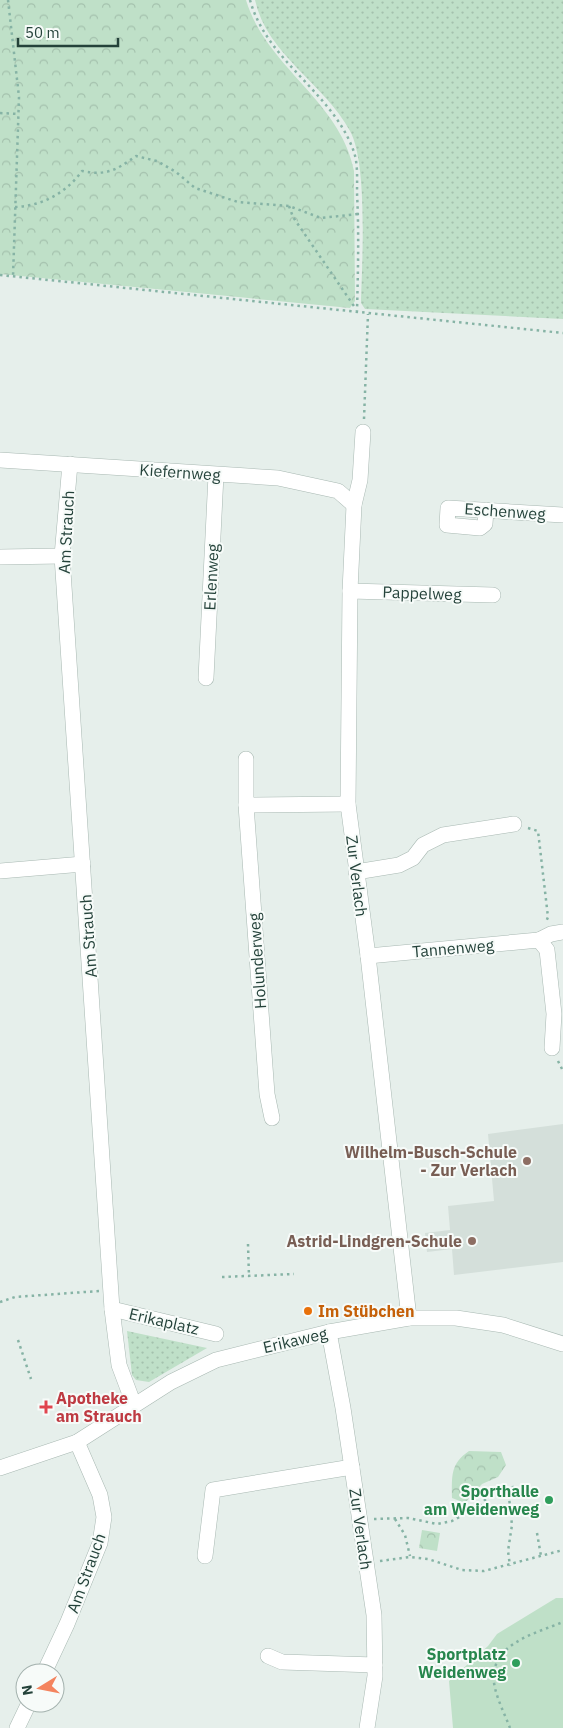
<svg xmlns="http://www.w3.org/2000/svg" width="563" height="1728" viewBox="0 0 563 1728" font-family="'IBM Plex Sans',sans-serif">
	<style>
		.built { fill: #d4dfda }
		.grass { fill: url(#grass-dots) }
		.forest { fill: url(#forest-crowns) }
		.pitch { fill: #bfe0c8 }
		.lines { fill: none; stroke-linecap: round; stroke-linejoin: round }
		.minor-casing { stroke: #a8b8b2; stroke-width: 16 }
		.path { stroke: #86b3a5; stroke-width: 2.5; stroke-dasharray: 2.5 4; stroke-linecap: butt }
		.minor { stroke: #fff; stroke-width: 15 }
		.education-dot { fill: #8d6e63; stroke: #f7fbf9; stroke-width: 2 }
		.food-dot { fill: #e8710a; stroke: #f7fbf9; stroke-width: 2 }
		.health-dot { fill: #e0444e; stroke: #f7fbf9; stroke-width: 2 }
		.leisure-dot { fill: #2e9e5b; stroke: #f7fbf9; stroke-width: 2 }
		.labels { text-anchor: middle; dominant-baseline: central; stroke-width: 4; stroke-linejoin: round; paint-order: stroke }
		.street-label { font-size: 16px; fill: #24423a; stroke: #f7fbf9 }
		.education-label { font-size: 16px; font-weight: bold; fill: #785e54; stroke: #f7fbf9; text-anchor: end }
		.food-label { font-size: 16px; font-weight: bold; fill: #c56008; stroke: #f7fbf9; text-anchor: start }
		.health-label { font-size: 16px; font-weight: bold; fill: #be3a42; stroke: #f7fbf9; text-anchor: start }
		.leisure-label { font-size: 16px; font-weight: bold; fill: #27864d; stroke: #f7fbf9; text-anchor: end }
	</style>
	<defs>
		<pattern id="grass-dots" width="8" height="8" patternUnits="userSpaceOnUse" patternTransform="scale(1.25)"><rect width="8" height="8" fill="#bfe0c8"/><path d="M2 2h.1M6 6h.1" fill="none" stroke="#a4c1ad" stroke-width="1.8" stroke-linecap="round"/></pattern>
		<pattern id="forest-crowns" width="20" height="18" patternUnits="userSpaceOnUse" patternTransform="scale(1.25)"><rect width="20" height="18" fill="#bfe0c8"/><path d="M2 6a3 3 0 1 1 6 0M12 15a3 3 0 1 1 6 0" fill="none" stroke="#a4c1ad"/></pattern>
	</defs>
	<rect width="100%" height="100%" fill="#e6efeb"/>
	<polygon class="built" points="563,1124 563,1262 454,1275 452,1249 427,1252 425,1233 450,1230 448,1206 494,1201 488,1134"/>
	<g class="grass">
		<path d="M 255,0 L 563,0 L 563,319 L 365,309 L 361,303 C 362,262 368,164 350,131 C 324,83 267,55 255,0 Z"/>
		<polygon points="127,1331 207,1348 149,1382 136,1380 132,1375"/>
	</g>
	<g class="forest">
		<path d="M 0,0 L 246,0 C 266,67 341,101 354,171 L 355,301 L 350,308 L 0,274 Z"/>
		<path d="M 469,1451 L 501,1452 L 506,1465 L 498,1477 L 482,1484 L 465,1503 L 452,1498 C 452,1476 450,1464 469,1451 Z"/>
		<polygon points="422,1530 440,1533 437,1551 419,1548"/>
	</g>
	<polygon class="pitch" points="556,1598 563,1598 563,1728 453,1728 449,1681 488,1646 497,1634"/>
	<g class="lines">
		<g class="minor-casing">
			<g id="minor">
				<polyline points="363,432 360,480 354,505 350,591 348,804 368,956 409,1318"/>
				<polyline points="0,460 278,478 338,491 354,505"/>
				<polyline points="70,464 62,556 112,1309 119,1365 134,1405"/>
				<polyline points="486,510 485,524 480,528 447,525 448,508 563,515"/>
				<polyline points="0,557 62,556"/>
				<polyline points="350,591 493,595"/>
				<polyline points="206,678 216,475"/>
				<polyline points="246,759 246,805 267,1094 272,1118"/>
				<polyline points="246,805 348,804"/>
				<polyline points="0,871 83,864"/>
				<polyline points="356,872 399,865 413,858 423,845 443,835 514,824"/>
				<polyline points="539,940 551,934 563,932"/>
				<polyline points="368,956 539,940 547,950 554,1014 552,1048"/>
				<polyline points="112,1309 216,1334"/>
				<polyline points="329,1332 343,1408 374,1615 375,1676 367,1728"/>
				<polyline points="0,1468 77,1442 171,1382 216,1360 329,1332 409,1318 456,1318 503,1325 563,1344"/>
				<polyline points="205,1556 213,1490 352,1467"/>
				<polyline points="268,1656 282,1662 375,1665"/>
				<polyline points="44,1673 67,1624 100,1543 104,1517 100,1495 77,1442"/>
				<polyline points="17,1728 29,1703"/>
			</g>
		</g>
		<g class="path">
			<polyline points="8,0 19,97 13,277"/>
			<path d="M 250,0 C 267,62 333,92 354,152 C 358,164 357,180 357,193 C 359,232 358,272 357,311"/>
			<polyline points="0,113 19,114"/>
			<polyline points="289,206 293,217 356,309"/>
			<path d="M 15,207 C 43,206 67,192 82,171 C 107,176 116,170 136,156 L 157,161 L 176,172 L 195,188 L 238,202 L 289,206 L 321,218 L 358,214"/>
			<polyline points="0,275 563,333"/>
			<polyline points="364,419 368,314"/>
			<polyline points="528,828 538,831 548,917 546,922"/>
			<polyline points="558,1061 563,1071"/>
			<polyline points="248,1244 249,1277"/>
			<polyline points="222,1277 294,1274"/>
			<polyline points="0,1302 15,1297 99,1291"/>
			<polyline points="18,1340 31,1379"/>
			<polyline points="508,1488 512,1525 508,1551 510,1566"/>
			<polyline points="374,1519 408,1518 437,1524 452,1521 478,1507 495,1490 514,1487"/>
			<polyline points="395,1519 405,1535 410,1556"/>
			<polyline points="537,1533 541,1556"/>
			<polyline points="380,1561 410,1557 428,1559 462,1570 484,1571 563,1550"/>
			<path d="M 510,1728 C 505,1715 498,1701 495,1688 C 485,1645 534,1634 563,1622"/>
		</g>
		<use href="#minor" class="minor"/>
	</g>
	<g class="education-dot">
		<circle cx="527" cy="1161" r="5"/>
		<circle cx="472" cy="1241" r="5"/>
	</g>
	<circle class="food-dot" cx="308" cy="1311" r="5"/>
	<path class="health-dot" d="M43.5 1399.5h5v5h5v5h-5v5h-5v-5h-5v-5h5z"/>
	<g class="leisure-dot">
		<circle cx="549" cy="1500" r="5"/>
		<circle cx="516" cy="1663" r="5"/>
	</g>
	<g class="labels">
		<g class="street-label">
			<text transform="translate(180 472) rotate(4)">Kiefernweg</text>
			<text transform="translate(505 511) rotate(4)">Eschenweg</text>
			<text transform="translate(66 532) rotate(-87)">Am Strauch</text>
			<text transform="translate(211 577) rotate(-87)">Erlenweg</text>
			<text transform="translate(422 593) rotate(2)">Pappelweg</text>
			<text transform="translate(357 876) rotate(83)">Zur Verlach</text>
			<text transform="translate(88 936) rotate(-94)">Am Strauch</text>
			<text transform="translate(453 948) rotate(-5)">Tannenweg</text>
			<text transform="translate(257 961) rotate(-94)">Holunderweg</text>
			<text transform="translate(164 1321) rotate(13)">Erikaplatz</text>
			<text transform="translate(295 1340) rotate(-13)">Erikaweg</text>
			<text transform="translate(361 1529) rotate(82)">Zur Verlach</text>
			<text transform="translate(86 1573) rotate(-70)">Am Strauch</text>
		</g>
		<g class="education-label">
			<text x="517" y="1152">Wilhelm-Busch-Schule<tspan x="517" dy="18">- Zur Verlach</tspan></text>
			<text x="462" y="1241">Astrid-Lindgren-Schule</text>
		</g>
		<g class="food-label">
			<text x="318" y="1311">Im Stübchen</text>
		</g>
		<g class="health-label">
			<text x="56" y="1398">Apotheke<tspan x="56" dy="18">am Strauch</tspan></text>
		</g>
		<g class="leisure-label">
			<text x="539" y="1491">Sporthalle<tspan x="539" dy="18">am Weidenweg</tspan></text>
			<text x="506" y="1654">Sportplatz<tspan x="506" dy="18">Weidenweg</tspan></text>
		</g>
	</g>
	<g transform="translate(40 1688) rotate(260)"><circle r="24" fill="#f7fbf9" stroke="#a3b1ad"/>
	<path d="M0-4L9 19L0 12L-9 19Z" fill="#f4845f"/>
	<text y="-8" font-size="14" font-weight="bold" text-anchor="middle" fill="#24423a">N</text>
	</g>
	<path d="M18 38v8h100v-8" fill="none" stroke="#24423a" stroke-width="2.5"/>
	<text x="25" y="38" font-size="15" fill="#24423a" stroke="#f7fbf9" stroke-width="4" paint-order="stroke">50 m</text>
</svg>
